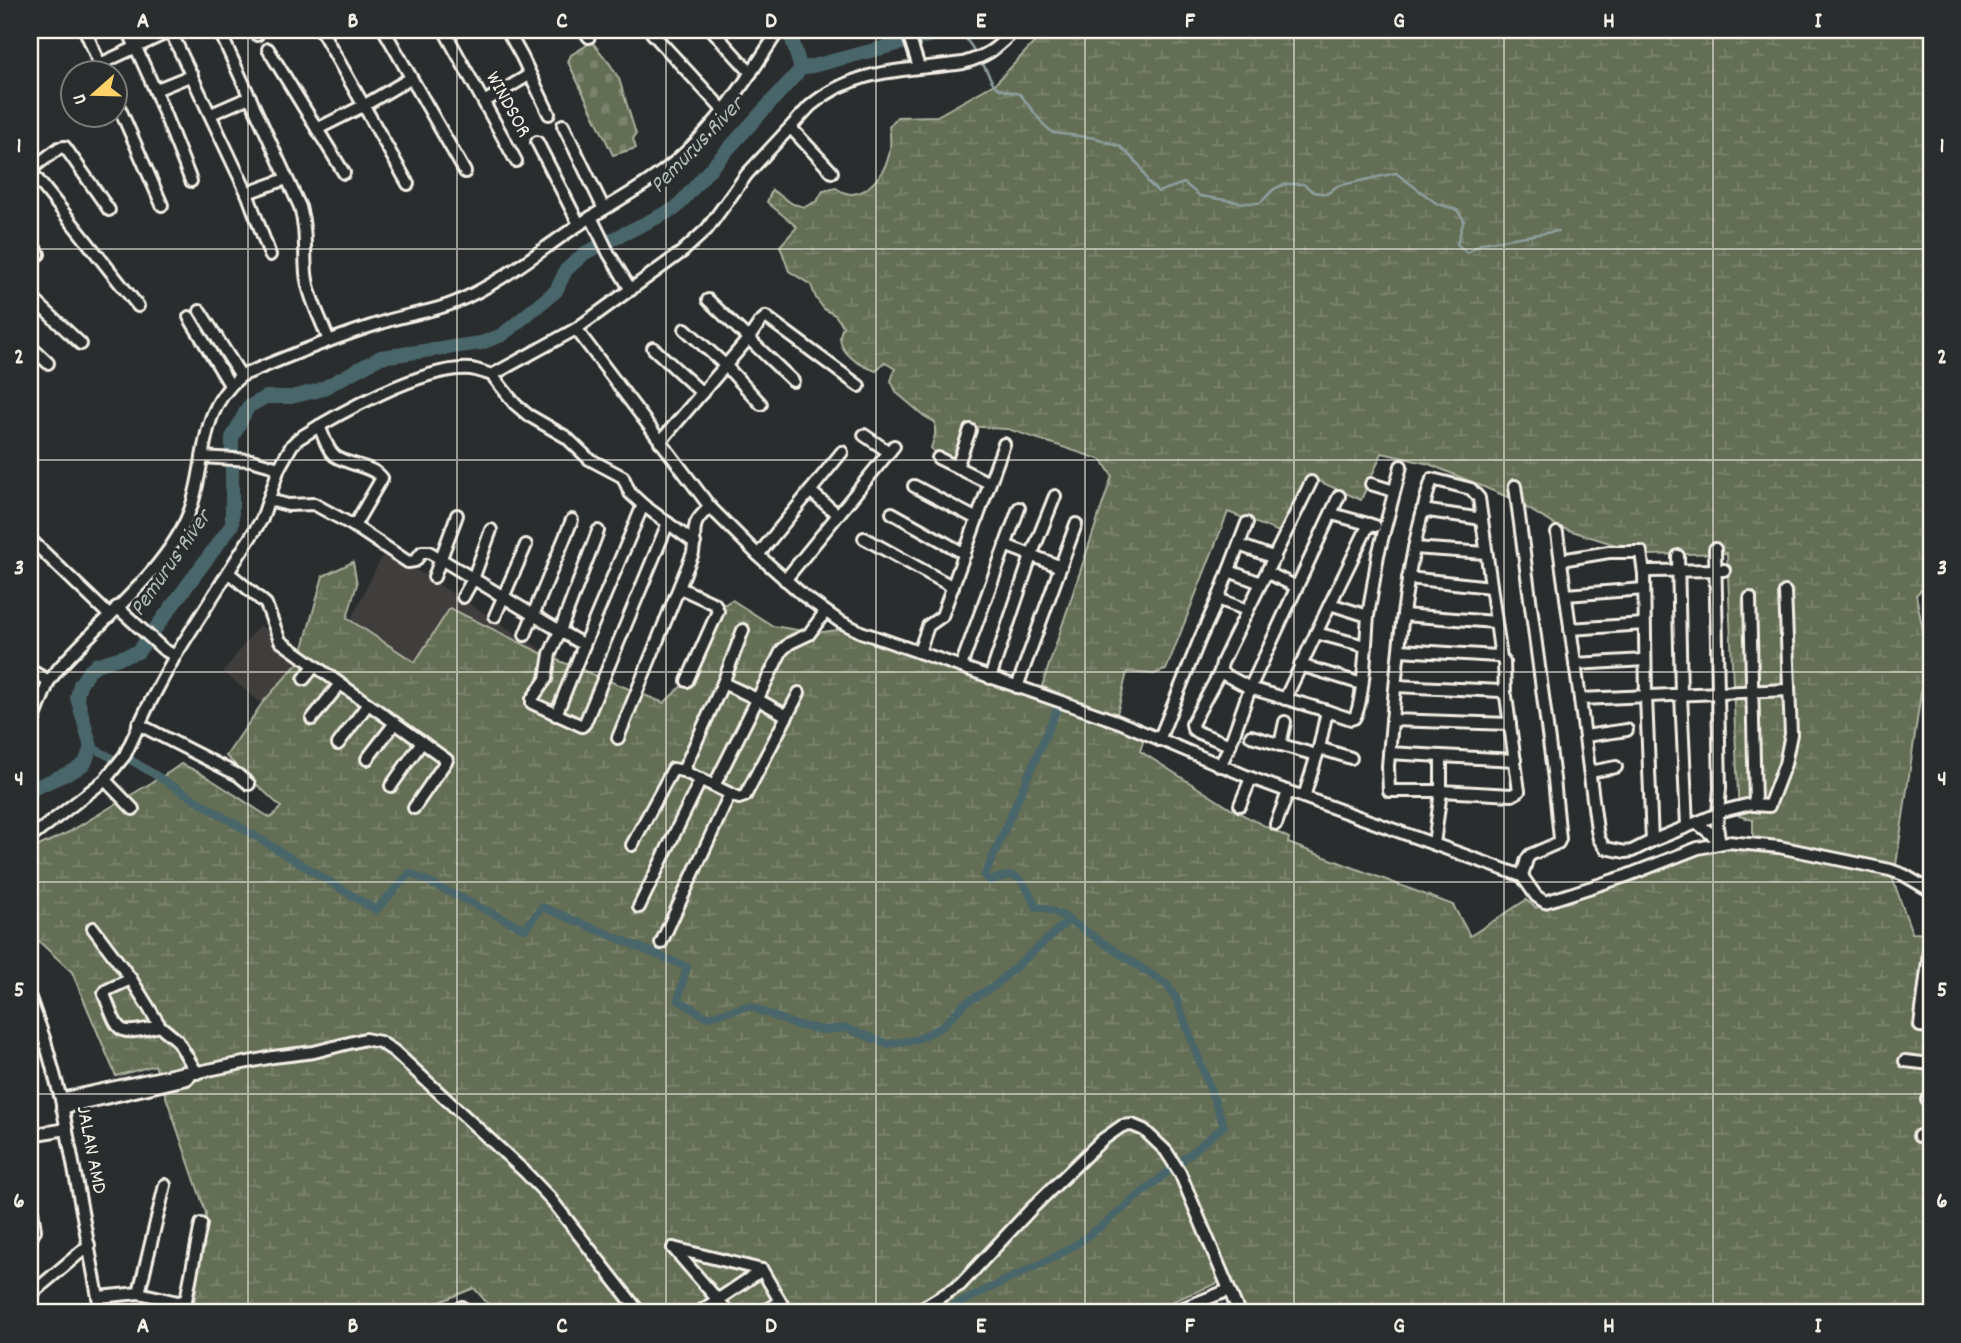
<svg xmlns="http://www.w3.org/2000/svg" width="1961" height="1343" viewBox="0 0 1961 1343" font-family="Dekko,sans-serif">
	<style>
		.built { fill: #403c3c }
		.wetland { fill: url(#wetland-marsh); stroke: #acb09e; stroke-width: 2 }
		.cemetery { fill: url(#cemetery-stones); stroke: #acb09e; stroke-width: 2 }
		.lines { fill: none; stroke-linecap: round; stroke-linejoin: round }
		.stream { stroke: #8d9e9d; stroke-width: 2.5 }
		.canal { stroke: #48666b; stroke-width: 8 }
		.river { stroke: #48666b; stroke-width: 14 }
		.minor-casing { stroke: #f4f1e8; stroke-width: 16 }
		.minor { stroke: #2a2d2e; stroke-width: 10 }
		.grid { fill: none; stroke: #f4f1e8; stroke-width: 2; stroke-opacity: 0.55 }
		.labels { text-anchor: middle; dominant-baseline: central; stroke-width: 6; stroke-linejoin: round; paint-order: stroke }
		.street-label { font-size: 21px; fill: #f4f1e8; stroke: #2a2d2e }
		.water-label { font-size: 23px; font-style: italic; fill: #afb9b6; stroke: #2a2d2e }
		.neatline { fill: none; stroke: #f4f1e8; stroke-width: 2.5 }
		.grid-label { font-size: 23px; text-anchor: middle; font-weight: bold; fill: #f4f1e8 }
	</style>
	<defs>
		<pattern id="wetland-marsh" width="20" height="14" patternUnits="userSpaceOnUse" patternTransform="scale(1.75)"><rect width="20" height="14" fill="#646e55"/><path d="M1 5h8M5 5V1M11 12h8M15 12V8" fill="none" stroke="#7b836d"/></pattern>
		<pattern id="cemetery-stones" width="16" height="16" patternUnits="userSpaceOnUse" patternTransform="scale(1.75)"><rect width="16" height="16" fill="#646e55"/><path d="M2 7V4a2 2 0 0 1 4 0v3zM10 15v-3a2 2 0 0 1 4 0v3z" fill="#7b836d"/></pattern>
	</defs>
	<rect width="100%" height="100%" fill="#2a2d2e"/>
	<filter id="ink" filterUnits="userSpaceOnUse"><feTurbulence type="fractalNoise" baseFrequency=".0143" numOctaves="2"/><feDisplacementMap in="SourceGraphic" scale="14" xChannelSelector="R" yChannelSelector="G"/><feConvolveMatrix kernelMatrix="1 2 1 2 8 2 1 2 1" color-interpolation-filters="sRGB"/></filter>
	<g filter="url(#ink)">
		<g class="built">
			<polygon points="385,550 545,652 545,678 513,725 351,619"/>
			<polygon points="259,625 304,652 266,707 223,672"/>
		</g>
		<g class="wetland">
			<path d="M 1046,30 L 1931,30 L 1931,580 L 1916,595 L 1927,651 L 1896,865 L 1753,839 L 1753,820 L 1739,816 L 1727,553 L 1648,555 L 1559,527 L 1510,498 L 1429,464 L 1382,453 L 1361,500 L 1312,478 L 1282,533 L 1228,512 L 1166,670 L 1154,674 L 1127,672 L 1116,718 L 1042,686 L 1112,476 L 1102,460 L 1008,429 C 995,429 983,426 969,427 L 958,452 L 950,462 L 939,458 L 931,448 L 935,435 L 935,422 L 924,416 L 897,393 L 891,381 L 895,369 L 884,362 L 876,371 C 862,366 840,355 840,337 C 840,333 842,330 843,326 L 835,315 L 824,309 L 816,298 L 811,285 L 789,271 L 780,246 L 797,227 L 767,202 L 772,190 L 793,204 L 805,207 L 817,201 L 823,191 L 836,188 C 839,190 842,192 846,193 C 866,199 885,172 889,155 C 891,145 891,137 889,127 L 897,117 L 937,116 L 996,83 Z"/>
			<path d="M 353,562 L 357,584 L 347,618 L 415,662 L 450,608 L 547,656 L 664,703 L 690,678 L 717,609 L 732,600 L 773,626 L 815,633 L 845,629 L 1145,736 L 1140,751 L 1231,809 L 1289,838 L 1288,843 L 1453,905 L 1470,936 L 1526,900 L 1536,908 L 1714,848 L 1740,843 L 1802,855 L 1892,877 L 1912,933 L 1931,934 L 1931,1313 L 1494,1313 L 1491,1308 L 1478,1313 L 1244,1313 L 1230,1278 L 1144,1313 L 496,1313 L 474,1288 L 413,1313 L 193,1313 L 206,1213 L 155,1065 L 116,1076 L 72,972 L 30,933 L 30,850 L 69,832 L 171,771 L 181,764 C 213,777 241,801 271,818 L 281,807 L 226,756 L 263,702 L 299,662 L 323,576 Z"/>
		</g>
		<polygon class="cemetery" points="592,42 610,64 619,79 636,134 633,139 636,148 613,155 568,62 571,55"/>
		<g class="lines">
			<g class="stream">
				<polyline points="960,30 978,56"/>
				<path d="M 981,61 C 997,86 987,88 1020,94 L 1043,124 L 1053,133 L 1096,138 L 1121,147 L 1140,166 L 1148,182 L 1158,192 L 1184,183 L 1200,196 L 1244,203 L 1260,203 L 1274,189 L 1285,184 L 1303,184 L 1314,192 L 1327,194 L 1337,186 L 1396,173 L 1436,203 L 1457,210 L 1464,220 L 1457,244 L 1467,253 L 1482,243 L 1558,231"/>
			</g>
			<g class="canal">
				<polyline points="91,747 116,760 126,757 376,910 410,873 525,929 542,907 687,967 678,1000 707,1017 749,1006 793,1024 822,1030 845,1028 888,1044 915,1040 942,1027 965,1003 993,987 1069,920"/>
				<path d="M 938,1313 L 1053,1258 L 1078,1243 L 1104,1224 L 1224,1126 L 1176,998 L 1167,985 L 1063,916 L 1046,908 L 1037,908 C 1030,896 1023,873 1007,876 C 1001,877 995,879 990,881 L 985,875 L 1058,707"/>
			</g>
			<g class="river">
				<polyline points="789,30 801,69"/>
				<polyline points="30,790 75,770 85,763 91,747 77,697 80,684 90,670 96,665 138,652 232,525 232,438 248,407 266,397 291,397 320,390 381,357 481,343 502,335 556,291 566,270 585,253 676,208 711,168 801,69 952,30"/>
			</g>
			<g class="minor-casing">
				<g id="minor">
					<polyline points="85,30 104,74"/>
					<polyline points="128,30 155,90 191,181"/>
					<polyline points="170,30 247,193 286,179"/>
					<path d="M 219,30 L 300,207 C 307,232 304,249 306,273 C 308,296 321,319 329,341"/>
					<polyline points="254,30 257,35"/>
					<polyline points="321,30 408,184"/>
					<polyline points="384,30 465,172"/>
					<polyline points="444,30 516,161"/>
					<polyline points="507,30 522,57 549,114"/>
					<polyline points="584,30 589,37"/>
					<polyline points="712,30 751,73"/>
					<polyline points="907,30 919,67"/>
					<polyline points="652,33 724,111"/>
					<polyline points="268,49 344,173"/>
					<polyline points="100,64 173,30"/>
					<polyline points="155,90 192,75"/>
					<polyline points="116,100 162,205"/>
					<polyline points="484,102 529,75"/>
					<polyline points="211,114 250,97"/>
					<polyline points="563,125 604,209"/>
					<polyline points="791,128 832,172"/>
					<polyline points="317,129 365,105 411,78"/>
					<polyline points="537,142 579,224"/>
					<polyline points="30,170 138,306"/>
					<polyline points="30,170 59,148 65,147 109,210"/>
					<polyline points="247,193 270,255"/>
					<polyline points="591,217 609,254 631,290"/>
					<polyline points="30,242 39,254"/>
					<polyline points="30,296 81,344"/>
					<polyline points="708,300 793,381"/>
					<polyline points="200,311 241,376"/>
					<polyline points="189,317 230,385"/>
					<polyline points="576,329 710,507 758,555 804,596 839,621 861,632 1119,722 1251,778 1522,876 1536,896 1545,902 1626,876 1698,848 1728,842 1779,847 1890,870 1904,875 1931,891"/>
					<polyline points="685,329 725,365 761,404"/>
					<polyline points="30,346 48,363"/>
					<polyline points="653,348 702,393"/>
					<polyline points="492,375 515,404 528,415 566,437 589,459 623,477 630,493 643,505 695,543"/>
					<path d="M 319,426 C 323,434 327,450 335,456 C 348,465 373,466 382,478 L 354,526"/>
					<polyline points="864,435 889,452"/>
					<polyline points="660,442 749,338 760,322 766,317 859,386"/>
					<polyline points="202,457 251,460 279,468"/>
					<polyline points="938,458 989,483"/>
					<polyline points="957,467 970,430"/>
					<polyline points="1371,484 1394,491"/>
					<polyline points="914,486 977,519"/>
					<polyline points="1515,486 1554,779 1560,839 1558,843 1530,855 1527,859 1522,876"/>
					<polyline points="810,491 838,515"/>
					<polyline points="269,500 288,505 314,504 354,526 408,562 415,561 422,552 429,552 560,631 550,654 546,679 532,699 532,703 582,726 585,723 668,523"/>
					<polyline points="1422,510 1482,519"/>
					<polyline points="892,513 965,554"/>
					<polyline points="1332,514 1375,526"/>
					<polyline points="598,531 560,631 584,645 643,505"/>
					<polyline points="1557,533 1580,699"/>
					<polyline points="864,538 953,587"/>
					<polyline points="30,539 109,615"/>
					<polyline points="1005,545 1061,567"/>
					<polyline points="1239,545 1275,558"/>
					<polyline points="1414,548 1486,553"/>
					<polyline points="1715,549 1720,788 1717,827 1720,843"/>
					<polyline points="758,555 842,452"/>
					<polyline points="1678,556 1681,695 1687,826"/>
					<polyline points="1561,560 1609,552 1641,552 1644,574"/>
					<polyline points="1229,571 1261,583"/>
					<polyline points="229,573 266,604 280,641 447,760 414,808"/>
					<polyline points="1268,573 1297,587"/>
					<polyline points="434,577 457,515"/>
					<polyline points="1408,578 1491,587"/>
					<polyline points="785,580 894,446"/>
					<polyline points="680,588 715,604 718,611 687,681"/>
					<polyline points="1566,595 1644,589"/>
					<polyline points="463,597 473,579 491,530"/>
					<polyline points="1218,599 1247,610"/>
					<polyline points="1330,604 1369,524"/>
					<polyline points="117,607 163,649 175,656"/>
					<polyline points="1403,615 1495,622"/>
					<polyline points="495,616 526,545"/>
					<polyline points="1368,616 1378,555 1401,466"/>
					<polyline points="1570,629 1644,624"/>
					<polyline points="1316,633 1365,646"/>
					<polyline points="525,635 572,520"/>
					<polyline points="1400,650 1497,656 1501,658 1504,662 1505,694"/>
					<polyline points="919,652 928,626 942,616 1004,444"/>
					<path d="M 1501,658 L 1479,498 L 1471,489 L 1432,479 C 1402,571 1397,670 1388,766 L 1389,791 L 1441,791 L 1441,756 L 1515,760"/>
					<polyline points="1575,664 1645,660"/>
					<polyline points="1300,665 1362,684"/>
					<polyline points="961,666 1019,508"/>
					<polyline points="30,670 49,681"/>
					<polyline points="1220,672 1250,688 1327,711 1319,748 1304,797"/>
					<polyline points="990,678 1031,556 1055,496"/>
					<polyline points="304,679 314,666"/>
					<polyline points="723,683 757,699 787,716"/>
					<polyline points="1396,686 1501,691 1506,696 1519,791 1512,795 1441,791 1434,844"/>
					<polyline points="1017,687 1076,524"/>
					<path d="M 1285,699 L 1330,604 L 1368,616 C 1366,636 1364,705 1354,718 L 1351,719 L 1327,711"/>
					<polyline points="556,715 584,645"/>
					<polyline points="312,719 340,684"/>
					<polyline points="1392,720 1510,724"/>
					<polyline points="138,724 238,775 249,784"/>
					<path d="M 30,729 L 49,681 L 59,668 C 99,622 167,570 189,513 C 208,465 196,412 241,376 C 288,356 336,337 384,322 C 408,314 433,312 456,302 C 496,285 532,257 568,232 C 604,207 645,188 678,159 C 720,123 749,76 779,30"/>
					<polyline points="1251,736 1316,755"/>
					<polyline points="1585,736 1627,730"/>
					<path d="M 618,738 L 693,553 C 697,528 688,526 710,507"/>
					<polyline points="1159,740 1199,641 1218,599 1247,523"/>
					<polyline points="338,744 368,704"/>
					<polyline points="1230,745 1197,732 1193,729 1192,724 1220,672 1222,663 1231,644 1311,482"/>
					<polyline points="1280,745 1285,722"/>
					<polyline points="1319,748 1351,758"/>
					<polyline points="1389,753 1441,756"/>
					<polyline points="367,759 395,723"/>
					<polyline points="1220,766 1230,745 1250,688 1339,496"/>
					<polyline points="683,771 723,683 743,630"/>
					<polyline points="1590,772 1616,767"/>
					<polyline points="105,780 133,809"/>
					<polyline points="391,786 422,742"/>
					<polyline points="714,786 782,650 790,643 809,634 825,612"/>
					<polyline points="1240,805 1251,778"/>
					<polyline points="1753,805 1769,806 1785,764 1791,734 1785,592"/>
					<polyline points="1718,812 1755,803 1750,598"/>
					<polyline points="1718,814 1652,841 1632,851 1625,852 1605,848 1599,839 1597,830 1580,699 1789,690"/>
					<polyline points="1697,823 1719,840"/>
					<polyline points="1276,824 1288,792"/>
					<path d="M 30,838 L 105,780 L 125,755 L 147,708 L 175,656 L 262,519 L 279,468 L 292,445 L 298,439 C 337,414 425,365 471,369 C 478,370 485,373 492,375 L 576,329 L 682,252 L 707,229 L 747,174 L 810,106 C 856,67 907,71 963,63 C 990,55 995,49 1015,30"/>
					<polyline points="1652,841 1646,697 1644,574 1649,571 1724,570"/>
					<polyline points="632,845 673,769 683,771 739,798 745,796 799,693"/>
					<polyline points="639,907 701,779"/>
					<polyline points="93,928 131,979 160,1026 177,1040 197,1073"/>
					<polyline points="1931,938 1920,1026 1931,1027"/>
					<polyline points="661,943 730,794"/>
					<path d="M 131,979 L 107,990 L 104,994 C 120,1035 116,1036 160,1026"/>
					<polyline points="30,998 45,1041 61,1099 101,1313"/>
					<polyline points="1905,1061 1931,1064"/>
					<polyline points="61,1099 185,1072 193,1073 273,1057 314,1052 365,1039 380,1042 394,1051 524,1171 550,1198 640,1313"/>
					<polyline points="1927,1100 1931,1100"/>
					<polyline points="62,1108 187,1079 193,1073"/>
					<polyline points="30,1135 67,1129"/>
					<polyline points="1919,1136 1931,1137"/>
					<polyline points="30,1198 35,1230 30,1240"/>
					<polyline points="673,1248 762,1270 787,1313"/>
					<polyline points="673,1248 729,1313"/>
					<polyline points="139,1293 165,1185"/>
					<polyline points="30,1295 89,1245"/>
					<polyline points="99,1297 139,1293 178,1302 186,1300 201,1224"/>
					<polyline points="462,1307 467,1313"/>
					<polyline points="698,1313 762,1270"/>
					<polyline points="761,1313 780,1302"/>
					<polyline points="914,1313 960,1285 1031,1209 1102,1140 1122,1126 1132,1125 1144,1130 1166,1151 1180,1173 1239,1313"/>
					<polyline points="1171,1313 1229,1290"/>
				</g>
			</g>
			<use href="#minor" class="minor"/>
		</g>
	</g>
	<path class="grid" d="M 248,30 L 248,1313M 457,30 L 457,1313M 666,30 L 666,1313M 876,30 L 876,1313M 1085,30 L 1085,1313M 1294,30 L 1294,1313M 1504,30 L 1504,1313M 1713,30 L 1713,1313M 30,249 L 1931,249M 30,460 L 1931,460M 30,672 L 1931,672M 30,882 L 1931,882M 30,1094 L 1931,1094"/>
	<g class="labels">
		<g class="street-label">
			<text transform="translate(507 105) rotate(61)">WINDSOR</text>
			<text transform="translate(90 1150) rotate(79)">JALAN AMD</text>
		</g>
		<g class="water-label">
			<text transform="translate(698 146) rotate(-46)">Pemurus River</text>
			<text transform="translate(172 564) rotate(-55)">Pemurus River</text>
		</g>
	</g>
	<rect width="1961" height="1343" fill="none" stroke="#2a2d2e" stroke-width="77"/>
	<g transform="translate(94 94) rotate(250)"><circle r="33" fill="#2a2d2e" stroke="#7b7b78" stroke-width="2"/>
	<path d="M0-5L12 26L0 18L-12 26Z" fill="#ffd166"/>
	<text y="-10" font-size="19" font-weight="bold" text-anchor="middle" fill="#f4f1e8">U</text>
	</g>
	<rect x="38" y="38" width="1885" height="1266" class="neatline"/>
	<g class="grid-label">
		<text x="143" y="27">A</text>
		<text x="353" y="27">B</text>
		<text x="562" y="27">C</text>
		<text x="771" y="27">D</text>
		<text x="981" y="27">E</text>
		<text x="1190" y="27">F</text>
		<text x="1399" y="27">G</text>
		<text x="1609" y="27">H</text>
		<text x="1818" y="27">I</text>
		<text x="19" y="152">1</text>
		<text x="1942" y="152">1</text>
		<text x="19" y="363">2</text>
		<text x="1942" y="363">2</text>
		<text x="19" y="574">3</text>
		<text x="1942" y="574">3</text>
		<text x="19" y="785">4</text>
		<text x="1942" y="785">4</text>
		<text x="19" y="996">5</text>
		<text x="1942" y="996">5</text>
		<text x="19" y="1207">6</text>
		<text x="1942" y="1207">6</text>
		<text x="143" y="1332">A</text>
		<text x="353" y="1332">B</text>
		<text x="562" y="1332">C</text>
		<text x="771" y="1332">D</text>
		<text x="981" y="1332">E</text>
		<text x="1190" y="1332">F</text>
		<text x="1399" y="1332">G</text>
		<text x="1609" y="1332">H</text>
		<text x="1818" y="1332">I</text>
	</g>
</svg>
